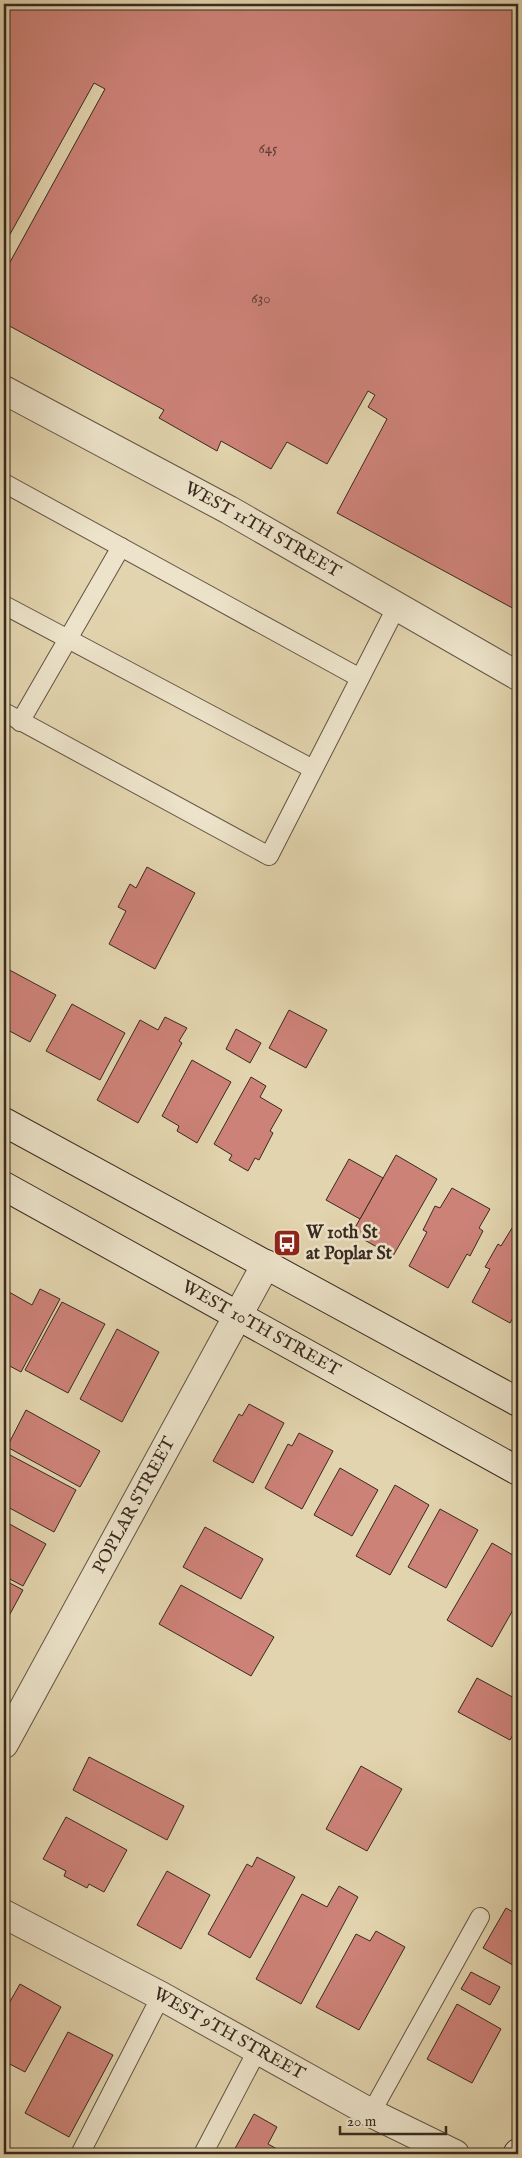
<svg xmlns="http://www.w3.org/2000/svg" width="522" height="2158" viewBox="0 0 522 2158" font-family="'IM FELL English',serif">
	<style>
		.building { fill: #cd8278; stroke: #382a1f }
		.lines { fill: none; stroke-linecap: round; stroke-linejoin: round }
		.lane-casing { stroke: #625443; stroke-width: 20 }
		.street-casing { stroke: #625443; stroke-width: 30 }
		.secondary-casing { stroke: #382a1f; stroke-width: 30 }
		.lane { stroke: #ece3ca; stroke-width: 18 }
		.street { stroke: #ece3ca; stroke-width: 28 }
		.secondary { stroke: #ece3ca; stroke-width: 28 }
		.labels { text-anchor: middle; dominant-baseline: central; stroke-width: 5; stroke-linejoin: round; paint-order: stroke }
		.number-label { font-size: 15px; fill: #5d4035 }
		.street-label { font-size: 18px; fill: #382a1f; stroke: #ece3ca }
		.poi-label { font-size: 18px; font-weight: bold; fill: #382a1f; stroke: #ece3ca; text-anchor: start }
	</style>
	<rect width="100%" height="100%" fill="#e2d4ae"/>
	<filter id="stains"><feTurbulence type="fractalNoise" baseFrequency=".004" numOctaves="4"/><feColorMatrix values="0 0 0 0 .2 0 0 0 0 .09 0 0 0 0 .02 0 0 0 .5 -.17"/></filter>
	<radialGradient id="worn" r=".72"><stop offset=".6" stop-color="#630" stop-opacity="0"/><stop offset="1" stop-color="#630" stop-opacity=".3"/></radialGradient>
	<g class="building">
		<polygon points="4,4 511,4 518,8 518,611 337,513 387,419 368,407 375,395 368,391 327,464 287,442 271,469 221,441 217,451 159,418 164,410 4,323 4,273 105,89 94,83 4,245"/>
		<polygon points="147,867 195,893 155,969 109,944 126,911 118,907 130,884 136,888"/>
		<polygon points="4,967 56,995 30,1042 4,1028"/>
		<polygon points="72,1004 125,1033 100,1080 46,1051"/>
		<polygon points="289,1010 327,1030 306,1068 269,1048"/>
		<polygon points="165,1017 187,1028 179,1041 182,1043 138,1123 97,1100 140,1020 158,1030"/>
		<polygon points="236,1029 261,1043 250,1063 226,1049"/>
		<polygon points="192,1060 231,1082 197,1143 177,1131 179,1126 162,1116"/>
		<polygon points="251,1077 266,1086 260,1097 282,1110 270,1131 273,1133 259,1160 255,1158 248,1171 229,1160 232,1155 214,1144"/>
		<polygon points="396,1155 437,1179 393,1256 352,1233"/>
		<polygon points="349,1159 383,1178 360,1219 326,1200"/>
		<polygon points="452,1188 490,1209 479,1228 483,1231 470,1256 467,1254 448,1288 409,1266 427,1232 423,1230 435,1206 440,1208"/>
		<polygon points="512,1228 517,1231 518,1229 518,1309 510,1323 472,1302 490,1269 485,1267 498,1244 501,1246"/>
		<polygon points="40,1289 60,1299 21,1372 4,1363 4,1301 9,1292 32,1305"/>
		<polygon points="62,1302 105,1324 68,1393 25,1370"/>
		<polygon points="117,1329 159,1352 122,1422 80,1399"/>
		<polygon points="249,1404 284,1423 253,1483 213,1461 239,1414 242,1416"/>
		<polygon points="26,1410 100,1451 80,1487 7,1447"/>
		<polygon points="299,1433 333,1451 302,1509 265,1488 288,1444 292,1446"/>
		<polygon points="10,1455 76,1490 54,1532 4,1505 4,1466"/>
		<polygon points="340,1468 378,1490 352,1536 314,1515"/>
		<polygon points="395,1485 429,1505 390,1575 356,1556"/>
		<polygon points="440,1509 478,1530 446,1588 408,1567"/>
		<polygon points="4,1521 46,1544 23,1586 4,1576"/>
		<polygon points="205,1527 263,1559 241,1599 183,1567"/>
		<polygon points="492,1543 518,1558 518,1601 492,1647 447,1620"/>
		<polygon points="4,1580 23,1590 4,1625"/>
		<polygon points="181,1585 274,1637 251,1676 159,1624"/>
		<polygon points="477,1678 518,1700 518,1726 510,1740 458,1712"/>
		<polygon points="89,1757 184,1806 167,1840 73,1790"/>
		<polygon points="361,1766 402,1789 367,1851 326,1829"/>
		<polygon points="66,1817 127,1850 104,1892 89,1884 87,1888 64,1876 66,1871 43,1859"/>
		<polygon points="257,1857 295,1877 250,1958 208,1934 247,1864 252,1867"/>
		<polygon points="167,1871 210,1895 181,1949 137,1925"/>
		<polygon points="339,1886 358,1897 301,2004 256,1979 302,1894 327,1907"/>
		<polygon points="506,1908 518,1915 518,1968 483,1948"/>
		<polygon points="376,1931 405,1947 359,2030 316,2007 356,1934 370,1941"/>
		<polygon points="471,1972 500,1987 490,2005 461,1989"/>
		<polygon points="20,1984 61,2007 25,2072 4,2061 4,2012"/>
		<polygon points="457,2004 501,2029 472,2083 427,2059"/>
		<polygon points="68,2032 113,2055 69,2137 25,2113"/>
		<polygon points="254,2114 277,2127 268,2144 286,2154 232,2154"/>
	</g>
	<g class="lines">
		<g class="lane-casing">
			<g id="lane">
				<polyline points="4,483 360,678"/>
				<polyline points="4,605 313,769"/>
				<polyline points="4,712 269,856 397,606"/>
				<polyline points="20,722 121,547"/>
				<polyline points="371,2113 480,1917"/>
				<polyline points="80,2154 161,1996"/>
				<polyline points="203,2154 258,2049"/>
			</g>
		</g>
		<g class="street-casing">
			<g id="street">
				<path id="s1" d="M 4,390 L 229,510 L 518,676"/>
				<path id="s2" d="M 4,1744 L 266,1264"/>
				<path id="s3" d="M 4,1914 L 161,1996 L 371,2113 L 455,2154"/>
			</g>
		</g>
		<g class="secondary-casing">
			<g id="secondary">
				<polyline points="4,1122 518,1402"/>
				<path id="s4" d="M 4,1186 L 518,1471"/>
				<polyline points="518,2154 518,2153"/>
			</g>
		</g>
		<use href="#lane" class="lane"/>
		<use href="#street" class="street"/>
		<use href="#secondary" class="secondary"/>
	</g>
	<defs>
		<g id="bus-square" transform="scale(1.4375)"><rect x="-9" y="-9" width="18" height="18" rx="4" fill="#8f2418" stroke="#ece3ca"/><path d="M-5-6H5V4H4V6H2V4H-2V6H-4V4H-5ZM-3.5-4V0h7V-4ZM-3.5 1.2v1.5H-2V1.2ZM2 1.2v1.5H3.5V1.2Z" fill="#fff"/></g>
	</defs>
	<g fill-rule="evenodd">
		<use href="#bus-square" x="287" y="1243"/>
	</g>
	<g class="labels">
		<g class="number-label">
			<text x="268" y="148">645</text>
			<text x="261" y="298">630</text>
		</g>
		<g class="street-label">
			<text stroke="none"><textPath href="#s1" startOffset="294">WEST 11TH STREET</textPath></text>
			<text stroke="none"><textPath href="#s4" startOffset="294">WEST 10TH STREET</textPath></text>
			<text stroke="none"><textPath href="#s2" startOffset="272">POPLAR STREET</textPath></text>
			<text stroke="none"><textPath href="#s3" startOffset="255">WEST 9TH STREET</textPath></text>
		</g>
		<g class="poi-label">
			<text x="306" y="1233">W 10th St<tspan x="306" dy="21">at Poplar St</tspan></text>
		</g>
	</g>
	<rect width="522" height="2158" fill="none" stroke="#e2d4ae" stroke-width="20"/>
	<rect x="5" y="5" width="512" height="2148" fill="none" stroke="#382a1f" stroke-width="2.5"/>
	<rect x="10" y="10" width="502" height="2138" fill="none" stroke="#382a1f"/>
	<path d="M340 2126v8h106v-8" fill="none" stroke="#382a1f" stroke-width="2.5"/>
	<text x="347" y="2126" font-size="15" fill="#382a1f" stroke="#ece3ca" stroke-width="4" paint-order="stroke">20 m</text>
	<rect width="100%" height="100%" filter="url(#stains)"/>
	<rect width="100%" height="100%" fill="url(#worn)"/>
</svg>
